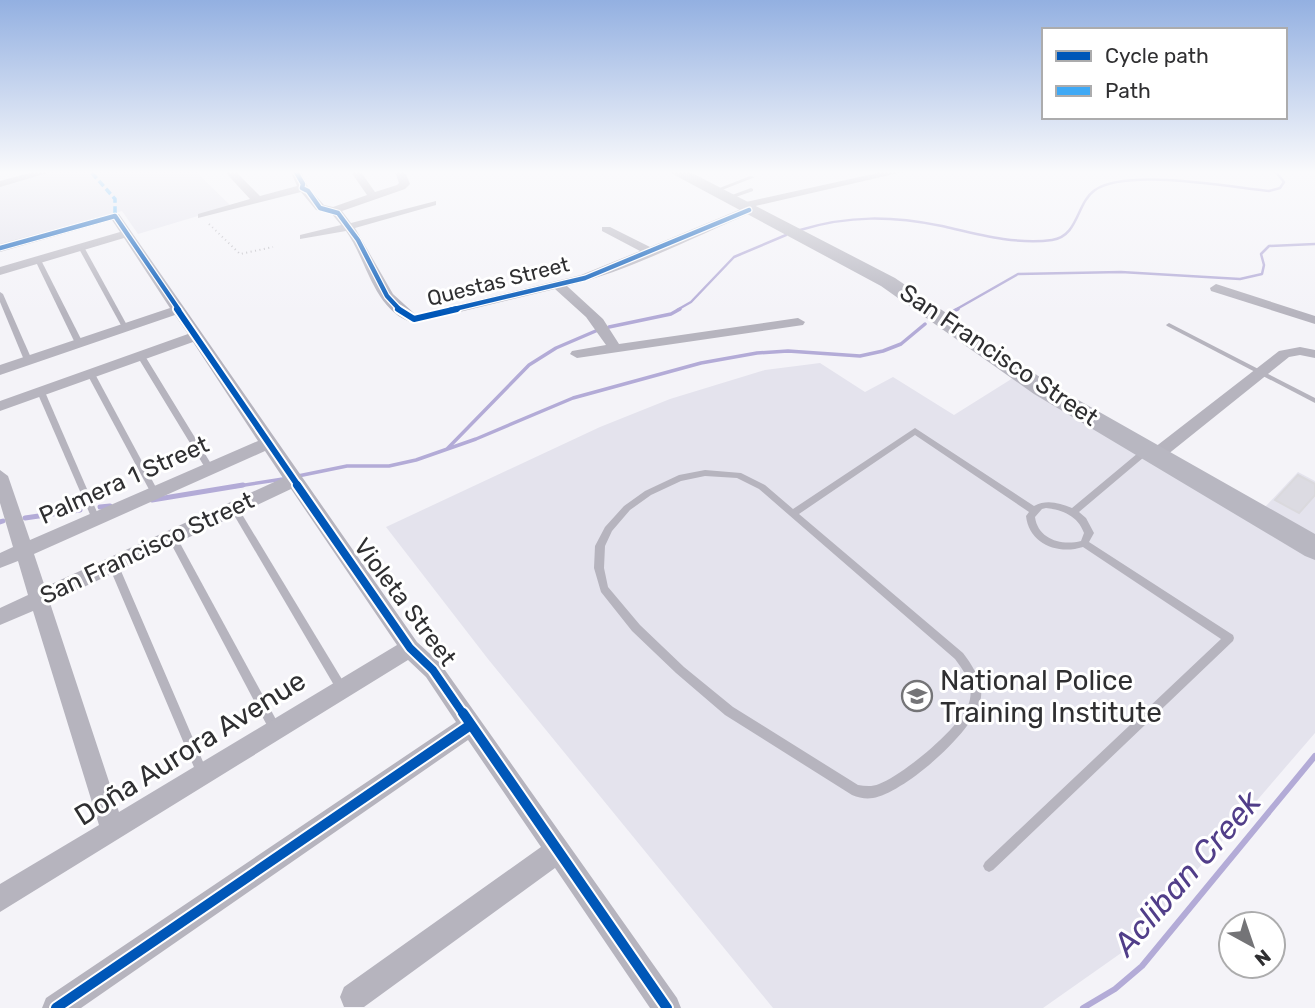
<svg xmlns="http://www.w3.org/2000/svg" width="1315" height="1008" viewBox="0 0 1315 1008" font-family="Rubik,sans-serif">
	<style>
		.built { fill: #e4e3ed }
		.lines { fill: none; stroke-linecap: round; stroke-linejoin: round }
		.stream-far3 { stroke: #b3abd7; stroke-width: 2.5 }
		.stream-far2 { stroke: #b3abd7; stroke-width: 3.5 }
		.stream-far1 { stroke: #b3abd7; stroke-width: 5 }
		.stream { stroke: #b3abd7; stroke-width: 6 }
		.building { fill: #dcdbe2; stroke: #dad9dd; stroke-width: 2 }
		.path { stroke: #b3b2b8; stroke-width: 2; stroke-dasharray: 1 3.5; stroke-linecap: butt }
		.lane { fill: #b6b4be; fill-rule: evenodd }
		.street { fill: #b6b4be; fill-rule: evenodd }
		.primary { fill: #b8b7c1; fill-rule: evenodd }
		.quiet { stroke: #3fa9f5; stroke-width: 3.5; stroke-dasharray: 7 3.5; stroke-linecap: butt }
		.cycleway-far3-casing { stroke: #fff; stroke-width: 7 }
		.cycleway-far2-casing { stroke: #fff; stroke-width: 10 }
		.cycleway-far1-casing { stroke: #fff; stroke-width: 12 }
		.cycleway-casing { stroke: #fff; stroke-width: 14 }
		.cycleway-far3 { stroke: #0057b8; stroke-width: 4.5 }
		.cycleway-far2 { stroke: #0057b8; stroke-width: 6 }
		.cycleway-far1 { stroke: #0057b8; stroke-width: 8 }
		.cycleway { stroke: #0057b8; stroke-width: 10 }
		.labels { text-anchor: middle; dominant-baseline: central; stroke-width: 6; stroke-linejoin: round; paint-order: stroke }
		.far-street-label { font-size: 21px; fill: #2f2f31; stroke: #fff }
		.street-label { font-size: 24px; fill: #2f2f31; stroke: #fff }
		.near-poi-label { font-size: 28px; fill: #2f2f31; stroke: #fff; text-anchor: start }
		.near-street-label { font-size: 28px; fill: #2f2f31; stroke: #fff }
		.near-water-label { font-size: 32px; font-style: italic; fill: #513e89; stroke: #fff }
	</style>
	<rect width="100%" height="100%" fill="#f4f3f8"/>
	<g class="built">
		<polygon points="53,172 196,172 231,206 138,234 122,211 0,245 0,186"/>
		<polygon points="820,363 865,392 893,377 954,415 1013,378 1315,557 1315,733 1165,907 1124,951 1043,1008 773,1008 488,659 386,527 600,427 670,399 765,370"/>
		<polygon points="1298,472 1315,481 1315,536 1265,507"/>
	</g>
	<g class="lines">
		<g class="stream-far3">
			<path d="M 800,230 C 849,215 892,216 942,226 C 977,234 1016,245 1052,240 C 1079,236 1076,203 1095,190 C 1127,168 1229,187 1269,191 L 1280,188 L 1284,182 L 1276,172"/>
			<polyline points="677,310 691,302 734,257 786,235"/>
			<polyline points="955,310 1018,274 1121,272 1240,279 1262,274 1264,265 1261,254 1269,246 1315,244"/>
		</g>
		<g class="stream-far2">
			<polyline points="947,314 958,309"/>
			<polyline points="609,327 671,314 680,309"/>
			<polyline points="448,448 529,365 556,348 598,330"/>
			<polyline points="298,476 347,466 389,466 416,460 476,439 573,398 701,363 757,353 788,351 860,356 883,351 901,344 925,324"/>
			<polyline points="232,487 283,479"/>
		</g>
		<g class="stream-far1">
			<polyline points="152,500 243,485"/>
			<polyline points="100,507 110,506"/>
			<polyline points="25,518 80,510"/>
			<polyline points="0,522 3,521"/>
		</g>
		<polyline class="stream" points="1083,1008 1115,989 1142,966 1315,756"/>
	</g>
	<polygon class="building" points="1298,475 1315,484 1315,495 1299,513 1275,500"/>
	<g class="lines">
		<polyline class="path" points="209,224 240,254 273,247"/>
		<g class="lane">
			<polygon points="750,176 755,177 717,192 712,191"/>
			<polygon points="751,188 753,189 753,191 727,200 724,198"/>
			<polygon points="79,246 84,247 128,327 127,328 123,328 122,327 78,247"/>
			<polygon points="38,258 41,260 83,343 79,345 75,343 35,260"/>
			<polygon points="0,292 3,294 32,360 31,362 25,362 24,360 0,302"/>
			<polygon points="1169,323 1315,398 1315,403 1167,326 1166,325"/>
			<polygon points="138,354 144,354 145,356 213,467 214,469 213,471 207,471 137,356"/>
			<polygon points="88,372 91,372 95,374 159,493 158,495 152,495 87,374"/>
			<polygon points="38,390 44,390 45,392 100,519 99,521 93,521 92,519 37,392"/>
			<path d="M 915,428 L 1034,506 C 1047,499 1059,503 1072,508 L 1144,448 L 1150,448 L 1151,450 L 1150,452 L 1079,512 L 1086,518 L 1094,533 L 1089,542 L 1233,635 L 1234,638 L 1233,641 L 993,870 L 989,872 L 985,870 L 983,866 L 985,862 L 1221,639 L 1083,547 C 1058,555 1029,544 1026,516 L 1029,512 L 915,435 L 799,514 L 963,653 C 972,665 983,681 981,697 C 978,729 904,793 873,798 C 866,799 859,798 852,795 L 725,715 L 676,673 L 632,631 L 601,592 L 594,568 L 595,546 L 605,527 L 624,506 L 645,491 L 679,475 L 705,470 L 741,473 L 765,485 L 793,509 ZM 705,476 L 737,478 L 759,489 L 955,659 C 964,671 973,684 970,699 C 966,724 903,775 879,784 C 872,787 865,786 858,785 L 733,707 L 684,667 L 640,625 L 608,587 L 604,568 L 605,546 L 612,531 L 630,510 L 651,495 L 681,481 ZM 1046,508 C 1063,510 1078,516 1084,533 L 1081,541 C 1061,546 1038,539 1035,517 L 1042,509 Z"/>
			<polygon points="234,505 237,506 346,686 347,689 346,692 342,694 338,692 231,510 230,508"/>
			<polygon points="172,532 175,534 279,725 281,729 279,733 275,734 271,733 167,536 169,534"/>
			<polygon points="113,560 116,561 118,564 207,771 209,775 207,779 203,781 199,779 108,564 110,561"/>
		</g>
		<g class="street">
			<polygon points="33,172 51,172 0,187 0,181"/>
			<path d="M 225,172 L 236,172 L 260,196 L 297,186 L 291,172 L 301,172 L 308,187 L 324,205 L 333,207 L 367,195 L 351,172 L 361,172 L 375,192 L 397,185 L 399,183 L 395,172 L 405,172 L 410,184 L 405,189 L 342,211 L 351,223 L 436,201 L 436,205 L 355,228 L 393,294 L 416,315 L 581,275 L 640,251 L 602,231 L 602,227 L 610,227 L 650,247 L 741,209 L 737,208 L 737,204 L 882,172 L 903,172 L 751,207 L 755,210 L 753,212 C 694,237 629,271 567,286 L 603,319 L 619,344 L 798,318 L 805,322 L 803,325 L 577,358 L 570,354 L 572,351 L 606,345 L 586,317 L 555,289 L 414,323 C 374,312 367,260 346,231 L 300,239 L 300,235 L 341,225 L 331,213 L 316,210 L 301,192 L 198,218 L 198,214 L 250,199 Z"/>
			<path d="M 111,214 L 119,214 L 417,642 L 440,663 L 677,998 L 681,1008 L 650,1008 L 555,868 L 364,1007 L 344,1007 L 340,997 L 344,987 L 541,847 L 468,740 L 81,1008 L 42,1008 L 46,998 L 456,722 L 426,677 L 408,660 L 0,912 L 0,884 L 99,825 L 33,611 L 0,625 L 0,608 L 28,595 L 18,561 L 0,568 L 0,553 L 13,547 L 0,503 L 0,470 L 8,476 L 30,540 L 258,441 L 193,342 L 0,411 L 0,401 L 188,334 L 175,315 L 0,375 L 0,365 L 170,308 L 124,238 L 0,275 L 0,267 L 120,232 L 112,220 L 0,252 L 0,244 ZM 265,451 L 283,478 L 45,587 L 34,554 ZM 291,489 L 397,645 L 119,812 L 50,603 Z"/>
			<polygon points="1216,284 1315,316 1315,324 1211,291 1210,288"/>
			<polygon points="1300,347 1315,350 1315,358 1300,355 1289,357 1162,459 1150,459 1148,455 1150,451 1279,351"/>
		</g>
		<polygon class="primary" points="669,172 690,172 895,278 1050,384 1315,534 1315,560 1305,556 1034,394 881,286"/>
		<polyline class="quiet" points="92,173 115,199 115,216"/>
		<g class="cycleway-far3-casing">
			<g id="cycleway-far3">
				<polyline points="296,172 303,184 302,188 308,191 320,208 338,213 358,240 387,296 400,310"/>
				<polyline points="0,248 115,216 179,310"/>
				<polyline points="450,310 585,278 749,210"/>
			</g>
		</g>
		<g class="cycleway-far2-casing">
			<g id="cycleway-far2">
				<polyline points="177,309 299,487"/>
				<polyline points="398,309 414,319 457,309"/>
			</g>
		</g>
		<g class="cycleway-far1-casing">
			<polyline id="cycleway-far1" points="297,485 410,648 433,670 464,715"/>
		</g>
		<g class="cycleway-casing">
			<g id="cycleway">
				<polyline points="463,713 667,1008"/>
				<polyline points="56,1008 469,726"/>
			</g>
		</g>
		<use href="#cycleway-far3" class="cycleway-far3"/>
		<use href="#cycleway-far2" class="cycleway-far2"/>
		<use href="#cycleway-far1" class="cycleway-far1"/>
		<use href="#cycleway" class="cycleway"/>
	</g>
	<linearGradient id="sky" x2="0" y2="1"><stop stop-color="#93b0e1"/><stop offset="0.55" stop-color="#fafafc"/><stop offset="1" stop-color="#fafafc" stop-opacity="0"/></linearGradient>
	<rect width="1315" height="313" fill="url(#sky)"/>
	<defs>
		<g id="university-ring" transform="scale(1.575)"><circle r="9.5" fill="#fff" stroke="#747477" stroke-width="1.5"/><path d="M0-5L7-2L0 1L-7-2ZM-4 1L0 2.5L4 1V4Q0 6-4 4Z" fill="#747477"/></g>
	</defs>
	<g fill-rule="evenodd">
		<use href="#university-ring" x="917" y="696"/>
	</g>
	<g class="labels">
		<g class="far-street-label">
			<text transform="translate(498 281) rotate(-14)">Questas Street</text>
		</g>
		<g class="street-label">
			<text transform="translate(999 355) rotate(34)">San Francisco Street</text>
			<text transform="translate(124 480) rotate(-24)">Palmera 1 Street</text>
			<text transform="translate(147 548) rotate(-25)">San Francisco Street</text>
			<text transform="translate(405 602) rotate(53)">Violeta Street</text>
		</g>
		<g class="near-poi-label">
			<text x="940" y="680">National Police<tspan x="940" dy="32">Training Institute</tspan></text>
		</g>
		<g class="near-street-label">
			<text transform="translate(190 748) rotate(-32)">Doña Aurora Avenue</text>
		</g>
		<g class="near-water-label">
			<text transform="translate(1187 873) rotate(-49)">Acliban Creek</text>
		</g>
	</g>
	<rect x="1042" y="28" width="245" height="91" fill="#ffffff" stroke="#acacad" stroke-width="2"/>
	<rect x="1056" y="51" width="35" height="10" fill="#0057b8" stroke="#acacad" stroke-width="2"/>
	<text x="1105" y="63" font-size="21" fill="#2f2f31">Cycle path</text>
	<rect x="1056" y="86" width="35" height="10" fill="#3fa9f5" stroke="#acacad" stroke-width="2"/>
	<text x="1105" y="98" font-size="21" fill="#2f2f31">Path</text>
	<g transform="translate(1252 945) rotate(140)"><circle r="33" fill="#ffffff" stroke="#acacad" stroke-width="2"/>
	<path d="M0-5L12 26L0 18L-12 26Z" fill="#747477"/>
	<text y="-10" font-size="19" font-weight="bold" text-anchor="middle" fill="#2f2f31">N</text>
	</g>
</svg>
